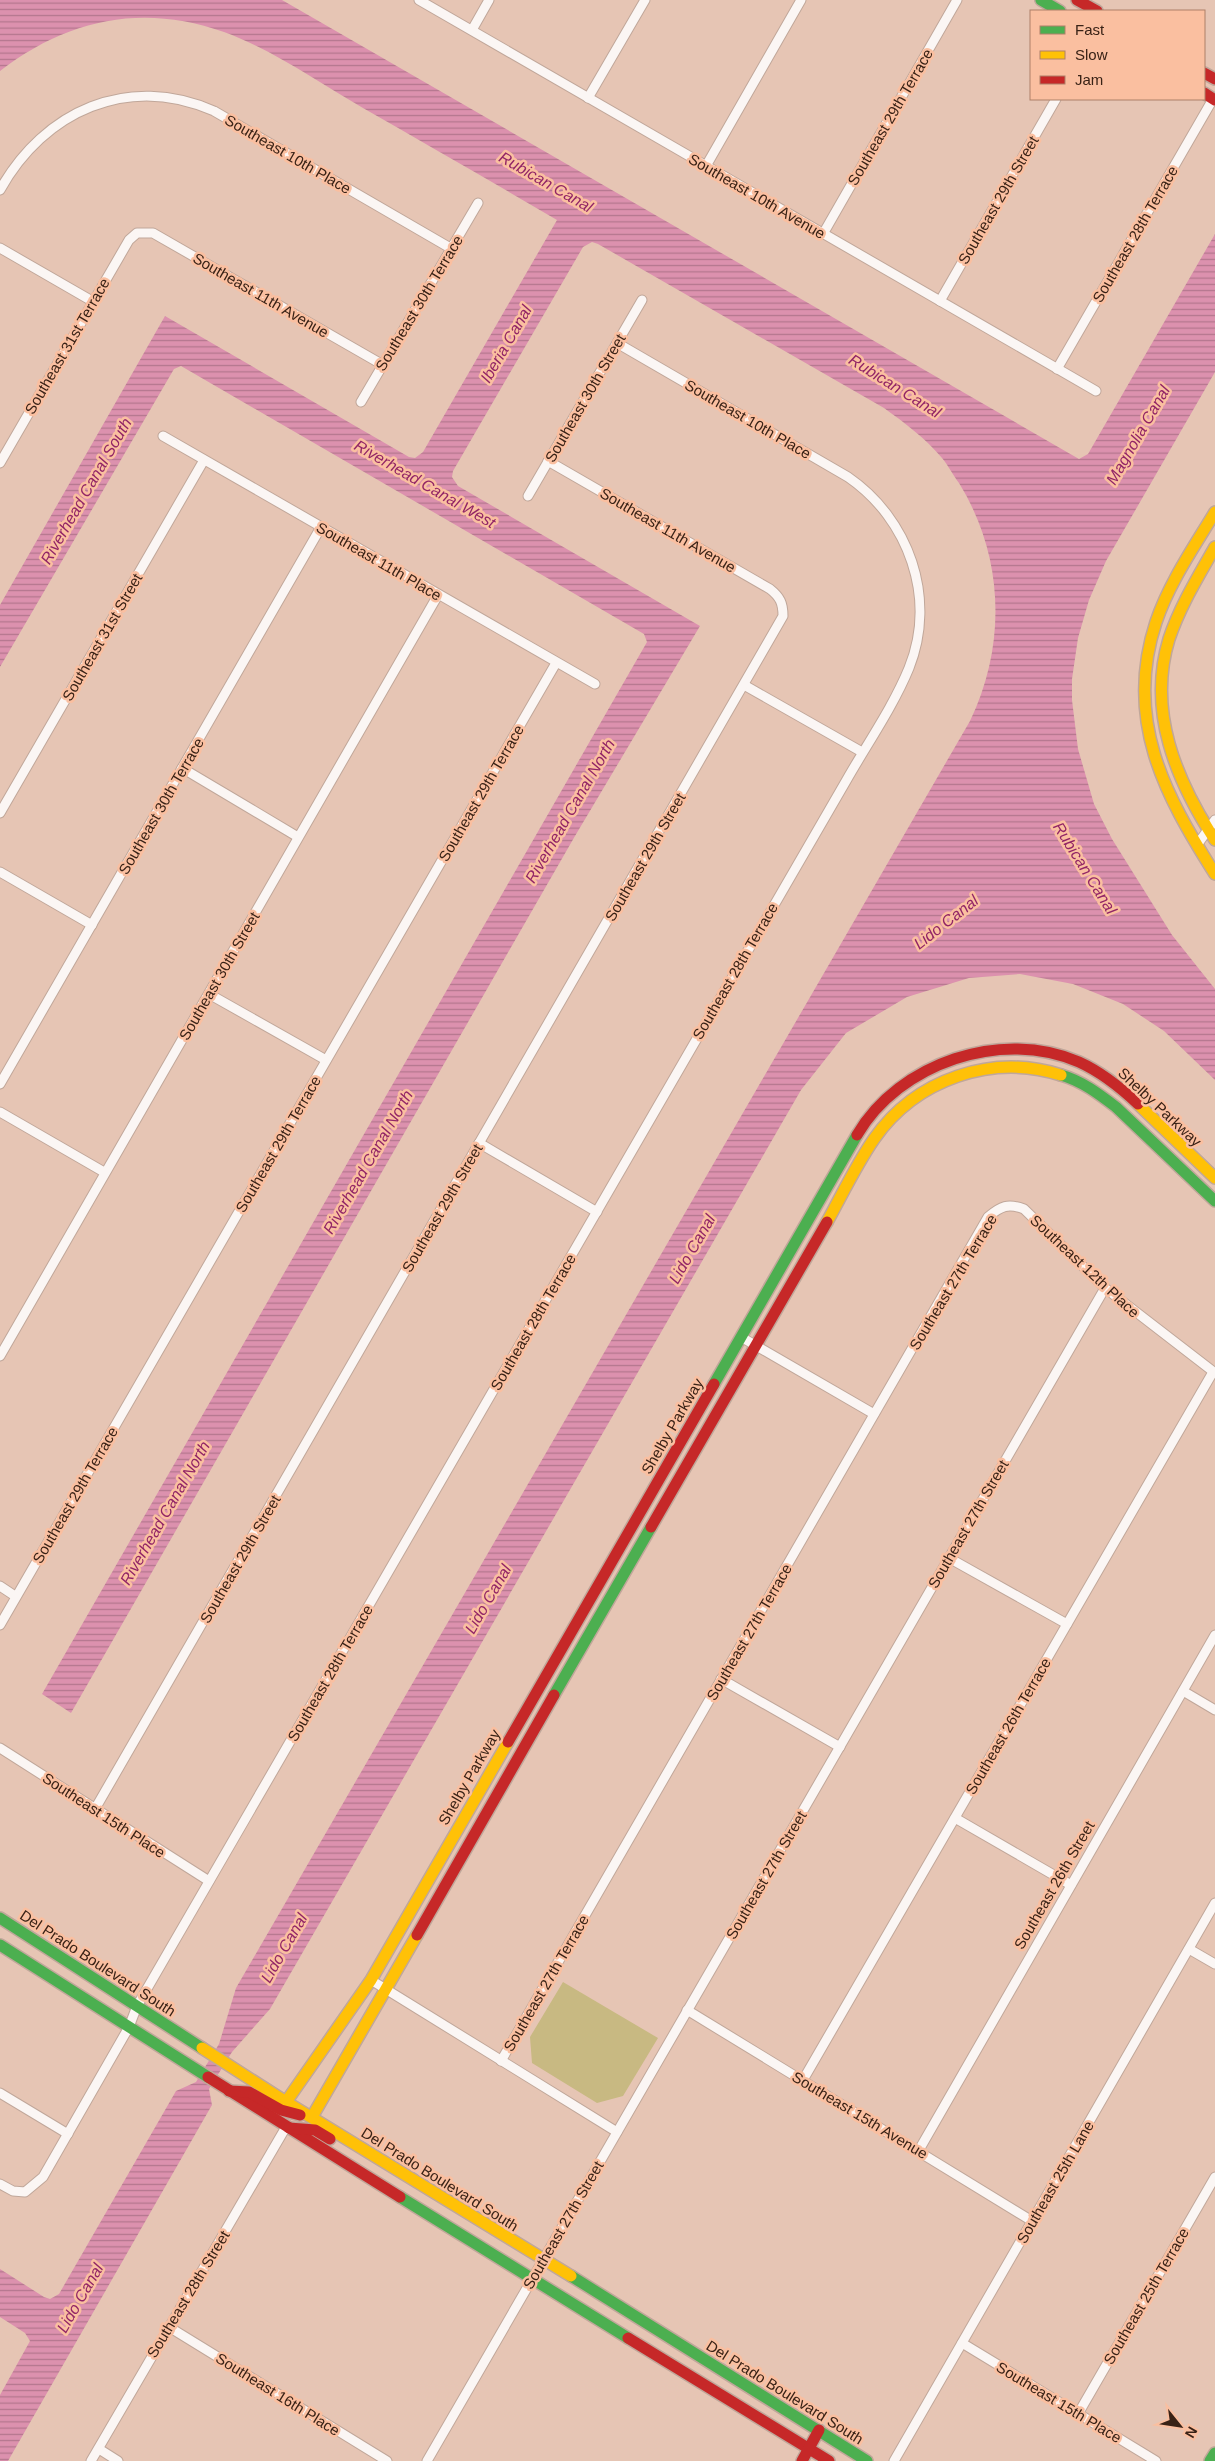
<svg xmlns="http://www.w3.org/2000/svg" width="1215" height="2461" viewBox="0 0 1215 2461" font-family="Helvetica,sans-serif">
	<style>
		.park { fill: #c8b982 }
		.water { fill: url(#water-rules) }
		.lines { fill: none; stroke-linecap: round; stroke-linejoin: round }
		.street-casing { stroke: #c0a79a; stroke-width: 11 }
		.fast-casing { stroke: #c0a79a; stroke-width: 14 }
		.slow-casing { stroke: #c0a79a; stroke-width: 14 }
		.jam-casing { stroke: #c0a79a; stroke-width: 14 }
		.street { stroke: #fbf6f4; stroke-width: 9 }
		.fast { stroke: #4caf50; stroke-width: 11 }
		.slow { stroke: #ffc107; stroke-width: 11 }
		.jam { stroke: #c62828; stroke-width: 11 }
		.labels { text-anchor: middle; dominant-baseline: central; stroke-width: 5; stroke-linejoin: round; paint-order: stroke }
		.street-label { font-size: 15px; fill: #392216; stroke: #fabfa0 }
		.water-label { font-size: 16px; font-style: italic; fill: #922566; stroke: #fabfa0 }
	</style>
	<defs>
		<pattern id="water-rules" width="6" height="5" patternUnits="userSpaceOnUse" patternTransform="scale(1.25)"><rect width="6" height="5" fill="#dc91ae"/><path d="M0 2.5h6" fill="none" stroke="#b3768d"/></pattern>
	</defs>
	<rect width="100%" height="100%" fill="#e6c5b4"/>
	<polygon class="park" points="563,1982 658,2038 623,2096 597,2103 532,2063 530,2037"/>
	<path class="water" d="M 0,0 L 282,0 L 1079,459 L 1088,454 L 1215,234 L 1215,372 L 1106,561 L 1089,600 L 1078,638 L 1072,679 L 1072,700 L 1078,749 L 1094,804 L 1112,839 L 1172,935 L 1215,989 L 1215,1080 L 1164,1031 L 1123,1004 L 1073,984 L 1020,974 L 969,978 L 907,997 L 846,1033 L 801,1090 L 270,2009 L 232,2052 L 209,2089 L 212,2105 L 8,2461 L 0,2461 L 0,2395 L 30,2341 L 25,2333 L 0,2317 L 0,2269 L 44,2297 L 50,2299 L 59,2294 L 176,2091 L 196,2082 L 219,2044 L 236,1988 L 970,721 C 1007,644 1004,556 959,483 C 953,475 948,465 942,458 C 925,438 905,423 884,408 L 598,244 L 592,242 L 583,247 L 453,471 L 452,477 L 458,486 L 700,626 L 575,836 L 71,1713 L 42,1694 L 647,642 L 644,634 L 181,366 L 174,369 L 0,667 L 0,605 L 165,316 L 409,457 L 415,458 L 423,452 L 557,220 C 492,182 428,145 363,108 C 318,82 273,50 224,32 C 143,3 67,19 0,71 Z"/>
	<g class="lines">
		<g class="street-casing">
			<g id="street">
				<polyline points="419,0 1096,391"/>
				<polyline points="472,30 489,0"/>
				<polyline points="588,98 645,0"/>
				<polyline points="706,166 801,0"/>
				<path d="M 0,190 C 44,111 128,73 214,111 L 452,249"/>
				<polyline points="823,234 957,0"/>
				<polyline points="0,248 92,301"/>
				<polyline points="940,301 1056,99"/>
				<polyline points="1057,369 1213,99"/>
				<polyline points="361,402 478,203"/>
				<polyline points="163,436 595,684"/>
				<polyline points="0,463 129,240 137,233 153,233 383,365"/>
				<polyline points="528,496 642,300"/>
				<polyline points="744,685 862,752"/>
				<polyline points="182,768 298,837"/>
				<polyline points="0,813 204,460"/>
				<polyline points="1197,845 1215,820"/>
				<polyline points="0,872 92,925"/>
				<polyline points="209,994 326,1060"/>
				<polyline points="0,1084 321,527"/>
				<polyline points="0,1112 104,1172"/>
				<polyline points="479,1143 597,1212"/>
				<polyline points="741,1337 874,1414"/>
				<polyline points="0,1356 438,595"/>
				<polyline points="949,1558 1067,1624"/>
				<polyline points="0,1586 15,1596"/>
				<polyline points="0,1625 556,663"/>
				<polyline points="721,1679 840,1747"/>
				<polyline points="1183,1691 1215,1710"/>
				<polyline points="0,1748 209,1881"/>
				<path d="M 95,1809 L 783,616 C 783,603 780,597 770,589 L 548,461"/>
				<polyline points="955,1818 1071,1885"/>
				<polyline points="1189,1949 1215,1964"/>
				<polyline points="371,1980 617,2132"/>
				<polyline points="687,2010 1032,2221"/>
				<path d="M 501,2061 L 988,1217 C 1001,1206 1008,1203 1024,1209 L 1105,1288 L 1215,1373"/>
				<polyline points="803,2080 1213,1372"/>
				<polyline points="0,2093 68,2134"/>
				<polyline points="919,2150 1215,1635"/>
				<path d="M 0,2184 L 13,2191 L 25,2192 L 43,2177 L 129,2027 L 137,2006 L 846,781 C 867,744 893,707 909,668 C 937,598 909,519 848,477 L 617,343"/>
				<polyline points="169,2327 387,2461"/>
				<polyline points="962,2343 1156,2461"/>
				<polyline points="1078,2414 1215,2177"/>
				<polyline points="99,2449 118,2461"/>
				<polyline points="91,2461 286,2127"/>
				<polyline points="427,2461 1105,1288"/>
				<polyline points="894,2461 1215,1903"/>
			</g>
		</g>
		<g class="fast-casing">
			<g id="fast">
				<polyline points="1041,0 1060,11"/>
				<path d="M 1061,1075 C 1082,1081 1099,1094 1116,1107 L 1215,1201"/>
				<polyline points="714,1384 857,1135"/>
				<polyline points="554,1695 651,1527"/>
				<polyline points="0,1918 202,2048"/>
				<polyline points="0,1945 208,2077"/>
				<polyline points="400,2197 628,2338"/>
				<polyline points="571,2276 867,2461"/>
				<polyline points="1210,2461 1215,2453"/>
			</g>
		</g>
		<g class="slow-casing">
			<g id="slow">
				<path d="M 1215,512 C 1194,547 1169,583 1156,622 C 1124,719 1164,794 1215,874"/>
				<path d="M 1215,547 C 1198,577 1180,606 1169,639 C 1147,711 1176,780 1215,840"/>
				<polyline points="1138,1104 1215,1178"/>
				<path d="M 827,1222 C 842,1195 856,1165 874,1139 C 916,1079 992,1053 1061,1075"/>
				<polyline points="202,2048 286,2102 571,2276"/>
				<polyline points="286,2102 371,1980 508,1742"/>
				<polyline points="312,2117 417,1935"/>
			</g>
		</g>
		<g class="jam-casing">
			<g id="jam">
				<polyline points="1077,0 1097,11"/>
				<polyline points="1204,73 1215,79"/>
				<polyline points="1204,93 1215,100"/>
				<path d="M 857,1135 C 899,1063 1002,1028 1079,1062 C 1101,1072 1120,1087 1138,1104"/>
				<polyline points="651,1527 827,1222"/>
				<polyline points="508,1742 714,1384"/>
				<polyline points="417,1935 554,1695"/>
				<polyline points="208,2077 400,2197"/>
				<polyline points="229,2091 249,2092 281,2110 300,2115"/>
				<polyline points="289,2128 315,2130 330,2139"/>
				<polyline points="628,2338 829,2461"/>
				<polyline points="802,2461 819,2430"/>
			</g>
		</g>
		<use href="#street" class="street"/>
		<use href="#fast" class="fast"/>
		<use href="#slow" class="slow"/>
		<use href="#jam" class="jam"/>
	</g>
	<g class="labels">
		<g class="street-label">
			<text transform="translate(890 117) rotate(-60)">Southeast 29th Terrace</text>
			<text transform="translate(288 154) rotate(30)">Southeast 10th Place</text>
			<text transform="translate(757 196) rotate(30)">Southeast 10th Avenue</text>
			<text transform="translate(998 200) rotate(-60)">Southeast 29th Street</text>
			<text transform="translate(1135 234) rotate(-60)">Southeast 28th Terrace</text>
			<text transform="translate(261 295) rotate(30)">Southeast 11th Avenue</text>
			<text transform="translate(419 303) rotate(-59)">Southeast 30th Terrace</text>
			<text transform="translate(67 346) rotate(-60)">Southeast 31st Terrace</text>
			<text transform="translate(585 398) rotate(-60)">Southeast 30th Street</text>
			<text transform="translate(748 419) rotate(30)">Southeast 10th Place</text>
			<text transform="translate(668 530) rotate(30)">Southeast 11th Avenue</text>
			<text transform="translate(379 561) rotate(30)">Southeast 11th Place</text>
			<text transform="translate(102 637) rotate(-60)">Southeast 31st Street</text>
			<text transform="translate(481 793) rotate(-60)">Southeast 29th Terrace</text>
			<text transform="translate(161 806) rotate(-60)">Southeast 30th Terrace</text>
			<text transform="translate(645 857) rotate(-60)">Southeast 29th Street</text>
			<text transform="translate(735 971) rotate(-60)">Southeast 28th Terrace</text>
			<text transform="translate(219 976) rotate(-60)">Southeast 30th Street</text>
			<text transform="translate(1160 1107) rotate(43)">Shelby Parkway</text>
			<text transform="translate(278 1144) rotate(-60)">Southeast 29th Terrace</text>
			<text transform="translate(442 1208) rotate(-60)">Southeast 29th Street</text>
			<text transform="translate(1085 1266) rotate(43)">Southeast 12th Place</text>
			<text transform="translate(953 1282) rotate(-59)">Southeast 27th Terrace</text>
			<text transform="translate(533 1322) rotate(-60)">Southeast 28th Terrace</text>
			<text transform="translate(672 1426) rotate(-60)">Shelby Parkway</text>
			<text transform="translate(75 1495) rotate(-60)">Southeast 29th Terrace</text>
			<text transform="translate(968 1524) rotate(-60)">Southeast 27th Street</text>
			<text transform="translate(240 1559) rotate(-60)">Southeast 29th Street</text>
			<text transform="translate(749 1632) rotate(-60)">Southeast 27th Terrace</text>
			<text transform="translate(330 1673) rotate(-60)">Southeast 28th Terrace</text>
			<text transform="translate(1008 1726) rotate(-60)">Southeast 26th Terrace</text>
			<text transform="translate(469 1777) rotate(-60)">Shelby Parkway</text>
			<text transform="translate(104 1815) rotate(33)">Southeast 15th Place</text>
			<text transform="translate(766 1875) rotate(-60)">Southeast 27th Street</text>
			<text transform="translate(1054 1885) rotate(-60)">Southeast 26th Street</text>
			<text transform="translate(98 1963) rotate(33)">Del Prado Boulevard South</text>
			<text transform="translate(546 1983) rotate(-60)">Southeast 27th Terrace</text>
			<text transform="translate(860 2115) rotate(31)">Southeast 15th Avenue</text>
			<text transform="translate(440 2179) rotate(32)">Del Prado Boulevard South</text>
			<text transform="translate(1055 2182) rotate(-60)">Southeast 25th Lane</text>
			<text transform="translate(563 2225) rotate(-60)">Southeast 27th Street</text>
			<text transform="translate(188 2294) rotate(-59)">Southeast 28th Street</text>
			<text transform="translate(1146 2296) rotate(-60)">Southeast 25th Terrace</text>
			<text transform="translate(785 2392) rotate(32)">Del Prado Boulevard South</text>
			<text transform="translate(278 2394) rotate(32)">Southeast 16th Place</text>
			<text transform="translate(1059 2402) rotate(31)">Southeast 15th Place</text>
		</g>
		<g class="water-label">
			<text transform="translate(546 182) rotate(30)">Rubican Canal</text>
			<text transform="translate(506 344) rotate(-60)">Iberia Canal</text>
			<text transform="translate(895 386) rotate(32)">Rubican Canal</text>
			<text transform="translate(1138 435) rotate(-60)">Magnolia Canal</text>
			<text transform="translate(425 484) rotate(30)">Riverhead Canal West</text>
			<text transform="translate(86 491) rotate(-60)">Riverhead Canal South</text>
			<text transform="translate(570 811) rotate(-60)">Riverhead Canal North</text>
			<text transform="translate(1085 868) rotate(58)">Rubican Canal</text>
			<text transform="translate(946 922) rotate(-38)">Lido Canal</text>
			<text transform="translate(368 1162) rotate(-60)">Riverhead Canal North</text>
			<text transform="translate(692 1249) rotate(-60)">Lido Canal</text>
			<text transform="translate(165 1513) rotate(-60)">Riverhead Canal North</text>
			<text transform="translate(488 1599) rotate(-60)">Lido Canal</text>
			<text transform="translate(284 1948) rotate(-60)">Lido Canal</text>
			<text transform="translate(80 2298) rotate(-60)">Lido Canal</text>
		</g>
	</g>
	<rect x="1030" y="10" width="175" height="90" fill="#fabfa0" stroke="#ad8069"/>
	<rect x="1040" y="26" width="25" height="8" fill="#4caf50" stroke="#ad8069"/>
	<text x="1075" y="35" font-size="15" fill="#392216">Fast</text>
	<rect x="1040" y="51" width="25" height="8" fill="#ffc107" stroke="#ad8069"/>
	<text x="1075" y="60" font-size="15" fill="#392216">Slow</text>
	<rect x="1040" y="76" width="25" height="8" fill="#c62828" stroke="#ad8069"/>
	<text x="1075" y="85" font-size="15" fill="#392216">Jam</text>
	<g transform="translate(1180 2426) rotate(120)" stroke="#fabfa0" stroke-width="4" paint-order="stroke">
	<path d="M0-4L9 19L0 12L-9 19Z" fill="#392216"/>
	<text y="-8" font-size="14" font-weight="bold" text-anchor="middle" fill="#392216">N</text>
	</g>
</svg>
